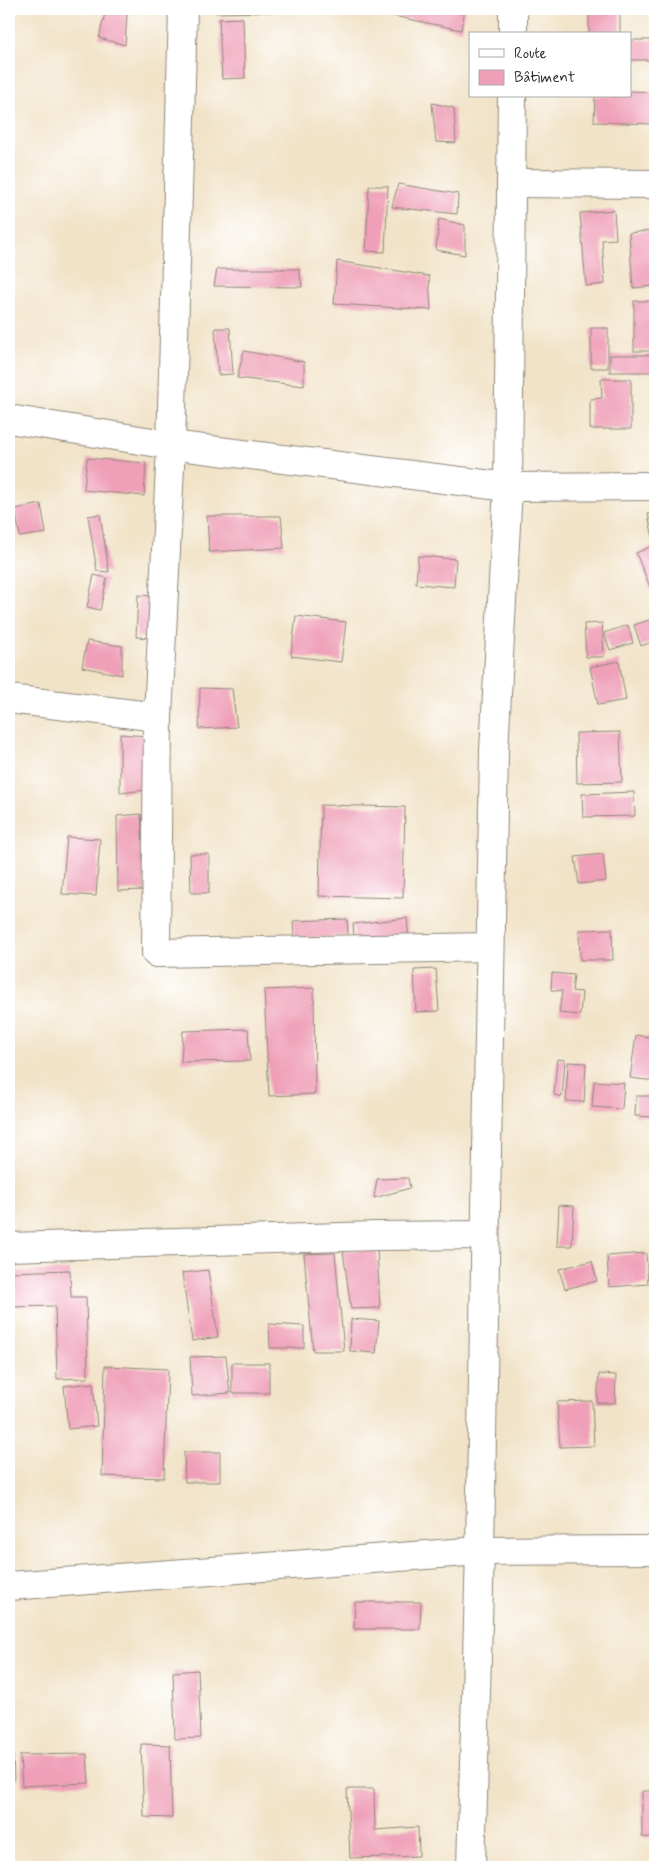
<svg xmlns="http://www.w3.org/2000/svg" width="664" height="1876" viewBox="0 0 664 1876" font-family="Mynerve,sans-serif">
	<style>
		.building { fill: #ef9fb8 }
		.lines { fill: none; stroke-linecap: round; stroke-linejoin: round }
		.street-casing { stroke: #8e877a; stroke-width: 30 }
		.street { stroke: #fff; stroke-width: 28 }
	</style>
	<rect width="100%" height="100%" fill="#fff"/>
	<filter id="ink" filterUnits="userSpaceOnUse"><feTurbulence type="fractalNoise" baseFrequency=".02" numOctaves="2"/><feDisplacementMap in="SourceGraphic" scale="10" xChannelSelector="R" yChannelSelector="G"/><feConvolveMatrix kernelMatrix="1 2 1 2 8 2 1 2 1" color-interpolation-filters="sRGB"/></filter>
	<filter id="wash" filterUnits="userSpaceOnUse"><feTurbulence type="fractalNoise" baseFrequency=".0096" numOctaves="4" result="noise"/><feDisplacementMap in="SourceGraphic" scale="20" xChannelSelector="R" yChannelSelector="G"/><feGaussianBlur stdDeviation="1.12" result="paint"/><feColorMatrix in="noise" values="0 0 0 0 0 0 0 0 0 0 0 0 0 0 0 0 0 1.4 0 .05"/><feComposite in="paint" operator="in"/></filter>
	<g filter="url(#wash)">
		<rect width="100%" height="100%" fill="#f1e3c8"/>
		<g id="blocks">
			<g class="building">
				<polygon points="106,9 127,14 125,45 99,38"/>
				<polygon points="216,9 271,9 272,12 216,13"/>
				<polygon points="385,9 465,9 461,30 384,14"/>
				<rect x="589" y="9" width="31" height="25"/>
				<polygon points="243,18 245,78 222,79 219,19"/>
				<rect x="630" y="40" width="25" height="20"/>
				<polygon points="630,91 655,92 655,124 594,122 595,96 630,96"/>
				<polygon points="432,103 454,108 456,143 436,142"/>
				<polygon points="398,184 458,194 457,214 392,207"/>
				<polygon points="369,186 388,186 385,252 366,251"/>
				<polygon points="614,210 616,239 602,240 605,284 586,286 580,213"/>
				<polygon points="439,219 465,225 465,255 436,250"/>
				<polygon points="655,230 655,286 633,288 629,233"/>
				<polygon points="337,261 429,276 431,310 334,304"/>
				<polygon points="217,269 299,269 302,287 214,286"/>
				<rect x="634" y="301" width="21" height="50"/>
				<polygon points="215,328 230,328 233,374 218,375"/>
				<rect x="591" y="328" width="17" height="40"/>
				<polygon points="244,351 304,362 304,386 237,378"/>
				<rect x="610" y="355" width="45" height="17"/>
				<polygon points="601,379 631,379 631,429 590,429 590,399 602,398"/>
				<polygon points="87,458 146,463 144,496 84,490"/>
				<polygon points="41,504 46,533 20,537 15,509"/>
				<polygon points="655,512 655,537 653,538 648,514"/>
				<polygon points="100,514 109,572 97,571 88,516"/>
				<polygon points="207,516 281,516 284,548 209,552"/>
				<polygon points="655,545 655,599 636,553"/>
				<polygon points="418,556 456,559 454,587 416,584"/>
				<polygon points="94,575 107,578 100,610 87,607"/>
				<polygon points="138,595 153,596 151,638 136,637"/>
				<polygon points="296,616 346,622 341,662 291,656"/>
				<polygon points="655,618 655,641 641,646 634,625"/>
				<polygon points="602,623 604,657 586,657 584,624"/>
				<polygon points="628,625 633,643 610,650 604,633"/>
				<polygon points="87,641 122,646 122,675 82,667"/>
				<polygon points="619,661 626,700 598,705 590,667"/>
				<polygon points="200,688 232,689 237,727 199,729"/>
				<polygon points="620,732 622,782 577,783 576,733"/>
				<polygon points="120,734 147,736 146,790 120,793"/>
				<polygon points="634,792 635,816 583,817 582,794"/>
				<polygon points="321,805 405,807 403,898 319,896"/>
				<polygon points="141,814 145,890 118,891 117,816"/>
				<polygon points="655,816 655,838 654,838 651,817"/>
				<polygon points="67,837 100,839 96,896 62,894"/>
				<polygon points="190,854 209,854 209,893 191,893"/>
				<polygon points="603,854 606,881 579,884 575,857"/>
				<polygon points="407,918 409,941 355,947 353,924"/>
				<polygon points="347,919 348,936 294,938 293,921"/>
				<polygon points="612,929 613,960 580,960 579,930"/>
				<polygon points="436,969 439,1011 416,1012 414,970"/>
				<polygon points="552,973 574,975 572,991 582,992 580,1015 559,1013 562,991 551,990"/>
				<polygon points="314,988 315,1094 269,1096 264,990"/>
				<polygon points="248,1029 250,1061 181,1062 183,1031"/>
				<polygon points="636,1035 655,1038 655,1081 630,1078"/>
				<polygon points="557,1059 565,1060 562,1097 554,1095"/>
				<polygon points="568,1062 586,1063 584,1102 566,1101"/>
				<polygon points="594,1081 624,1083 622,1109 592,1107"/>
				<polygon points="636,1096 655,1096 655,1117 635,1116"/>
				<polygon points="408,1178 410,1188 374,1198 377,1179"/>
				<polygon points="559,1205 574,1206 572,1246 557,1246"/>
				<polygon points="377,1249 380,1308 351,1309 343,1251"/>
				<polygon points="335,1253 344,1351 313,1351 304,1254"/>
				<polygon points="646,1253 648,1284 609,1287 607,1256"/>
				<polygon points="592,1261 597,1281 565,1289 559,1269"/>
				<polygon points="70,1270 71,1297 86,1297 88,1378 57,1379 55,1306 9,1307 9,1272"/>
				<polygon points="208,1270 218,1337 192,1341 182,1273"/>
				<polygon points="351,1319 379,1321 376,1353 350,1351"/>
				<polygon points="269,1324 304,1326 304,1348 270,1348"/>
				<polygon points="226,1356 230,1393 192,1396 190,1357"/>
				<rect x="232" y="1363" width="37" height="30"/>
				<polygon points="105,1366 168,1369 164,1478 102,1476"/>
				<polygon points="599,1374 616,1375 615,1403 597,1403"/>
				<polygon points="93,1383 97,1426 68,1429 64,1386"/>
				<polygon points="592,1401 594,1446 560,1447 557,1402"/>
				<polygon points="184,1452 220,1452 220,1482 185,1482"/>
				<polygon points="355,1602 421,1602 420,1629 354,1629"/>
				<polygon points="198,1670 201,1738 175,1739 173,1672"/>
				<polygon points="141,1744 170,1745 172,1818 144,1817"/>
				<polygon points="9,1753 13,1753 14,1781 9,1781"/>
				<polygon points="87,1754 89,1783 22,1786 20,1755"/>
				<polygon points="347,1789 374,1789 375,1830 418,1827 419,1856 350,1858"/>
				<polygon points="642,1791 655,1791 655,1838 642,1837"/>
			</g>
		</g>
	</g>
	<g filter="url(#ink)">
		<use href="#blocks" fill-opacity="0" stroke="#8e877a" stroke-width="1"/>
		<g class="lines">
			<g class="street-casing">
				<g id="street">
					<polyline points="183,9 171,445 158,717 156,953 490,947"/>
					<polyline points="513,34 513,9"/>
					<polyline points="511,183 655,184"/>
					<polyline points="9,419 171,445 508,487 655,486"/>
					<polyline points="9,699 158,717"/>
					<polyline points="9,1247 377,1236 485,1235"/>
					<polyline points="9,1586 480,1551 655,1550"/>
					<polyline points="471,1867 480,1551 494,751 508,487 512,96"/>
				</g>
			</g>
			<use href="#street" class="street"/>
		</g>
	</g>
	<rect width="664" height="1876" fill="none" stroke="#fff" stroke-width="30"/>
	<rect x="469" y="32" width="162" height="65" fill="#ffffff" stroke="#aaaaaa"/>
	<rect x="479" y="49" width="25" height="8" fill="#ffffff" stroke="#aaaaaa"/>
	<text x="514" y="58" font-size="15" fill="#2b2b2b">Route</text>
	<rect x="479" y="70" width="25" height="15" fill="#ef9fb8" stroke="#aaaaaa"/>
	<text x="514" y="82" font-size="15" fill="#2b2b2b">Bâtiment</text>
</svg>
